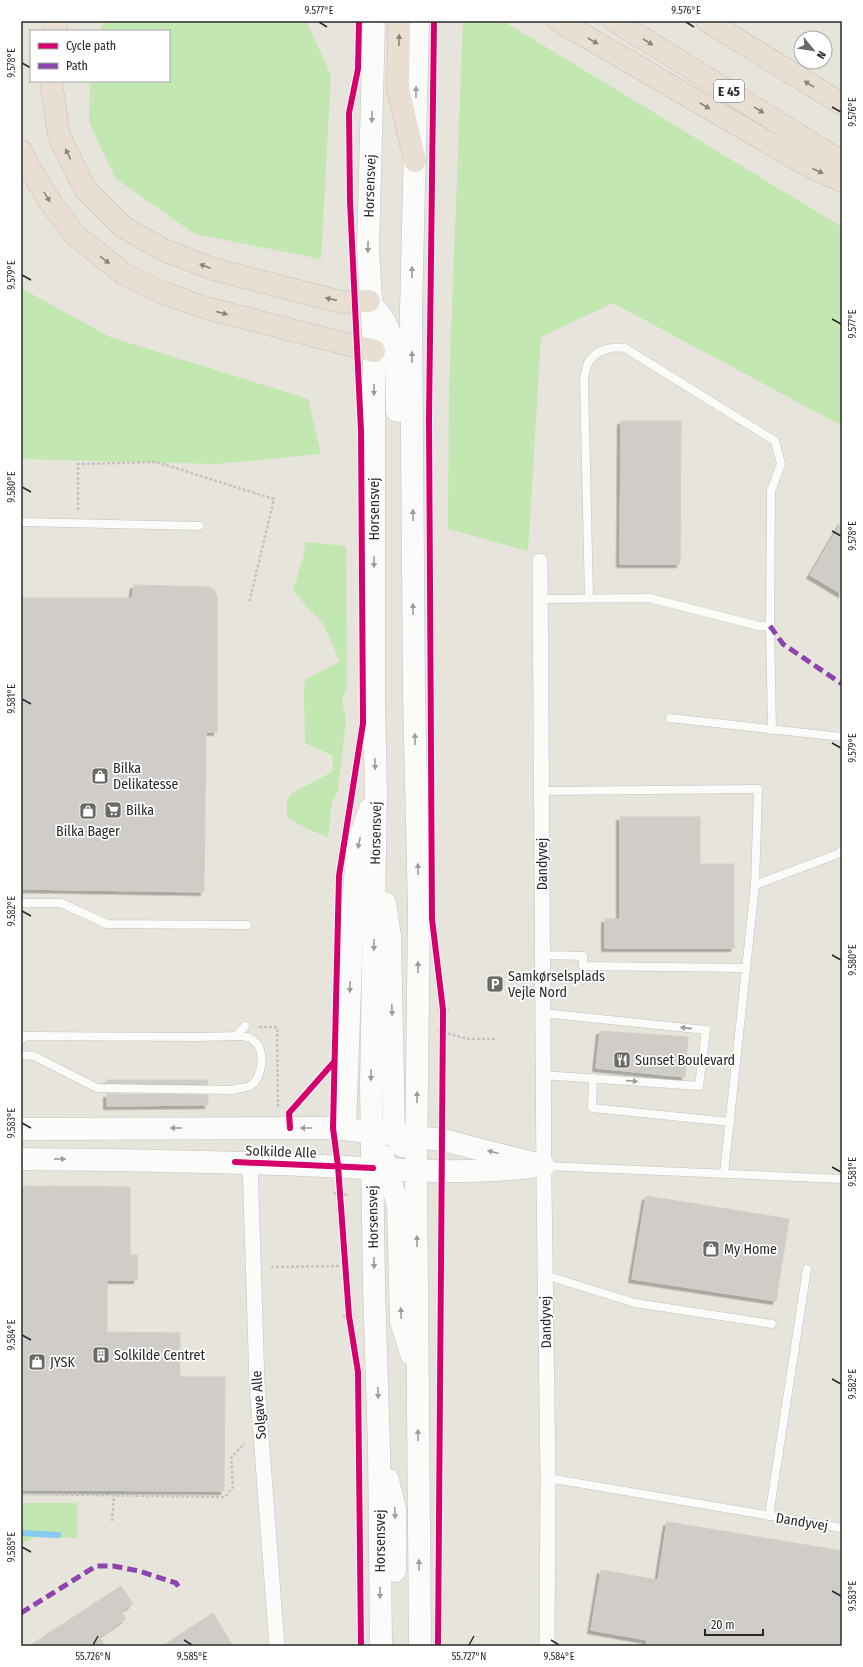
<svg xmlns="http://www.w3.org/2000/svg" width="863" height="1667" viewBox="0 0 863 1667" font-family="'Fira Sans Condensed',sans-serif">
	<style>
		.green { fill: #c2e7b1 }
		.lines { fill: none; stroke-linecap: round; stroke-linejoin: round }
		.stream { stroke: #87cbf2; stroke-width: 6 }
		.building { fill: #d0cdc8; stroke: #d2cfc8; filter: url(#shadow) }
		.lane-casing { stroke: #c4c3c3; stroke-width: 9 }
		.street-casing { stroke: #c4c3c3; stroke-width: 16 }
		.secondary-casing { stroke: #c4c3c3; stroke-width: 23 }
		.highway-casing { stroke: #c3c2bf; stroke-width: 23 }
		.path { stroke: #c5c4c3; stroke-width: 2.5; stroke-dasharray: 3 2; stroke-linecap: butt }
		.lane { stroke: #fbfbfa; stroke-width: 8 }
		.street { stroke: #fbfbfa; stroke-width: 15 }
		.secondary { stroke: #fbfbfa; stroke-width: 22 }
		.highway { stroke: #e8ded2; stroke-width: 22 }
		.quiet { stroke: #8e44ad; stroke-width: 5; stroke-dasharray: 10 5; stroke-linecap: butt }
		.cycleway-casing { stroke: #fff; stroke-width: 8 }
		.cycleway { stroke: #d6006c; stroke-width: 6 }
		.oneway { fill: #88837d }
		.oneway2 { fill: #9c9c9c }
		.ticks { fill: none; stroke: #282828; stroke-width: 1.5 }
		.labels { text-anchor: middle; dominant-baseline: central; stroke-width: 3.5; stroke-linejoin: round; paint-order: stroke }
		.shield { fill: #fff; stroke: #686868; stroke-width: 1 }
		.shield-label { font-size: 13px; font-weight: bold; fill: #282828 }
		.street-label { font-size: 14px; fill: #282828; stroke: #fff }
		.poi-label { font-size: 14px; fill: #282828; stroke: #fff; text-anchor: start }
		.neatline { fill: none; stroke: #282828; stroke-width: 1.5 }
		.ticks-label { font-size: 10px; text-anchor: middle; fill: #282828 }
	</style>
	<defs>
		<filter id="shadow"><feDropShadow dx="-3.5" dy="3.5" stdDeviation="0" flood-color="#0004"/></filter>
	</defs>
	<rect width="100%" height="100%" fill="#e7e4dc"/>
	<g class="green">
		<polygon points="104,21 306,21 331,75 321,259 195,234 115,178 89,122 90,81 169,81 169,31 100,31"/>
		<polygon points="463,21 503,21 842,227 842,426 613,303 541,337 528,551 448,529 449,387"/>
		<polygon points="21,288 110,337 308,399 321,454 216,464 21,459"/>
		<polygon points="306,542 346,546 347,686 342,701 346,720 338,790 332,802 328,837 305,828 287,817 287,799 292,793 332,772 333,756 305,743 304,690 305,680 340,661 323,624 293,591 303,558"/>
		<polygon points="21,1503 77,1503 77,1538 38,1537 21,1543"/>
	</g>
	<g class="lines">
		<polyline class="stream" points="21,1533 58,1535"/>
	</g>
	<g class="building">
		<polygon points="621,421 681,421 680,564 620,564"/>
		<polygon points="842,521 842,594 810,575"/>
		<polygon points="134,585 207,587 214,590 217,597 217,732 206,732 204,892 21,889 21,598 132,598"/>
		<polygon points="620,817 700,817 700,864 734,864 734,948 605,948 605,919 620,919"/>
		<polygon points="600,1031 688,1037 685,1077 596,1068"/>
		<polygon points="107,1080 208,1080 208,1084 107,1083"/>
		<polygon points="107,1094 208,1095 208,1105 107,1106"/>
		<polygon points="21,1186 130,1187 130,1255 138,1255 137,1280 107,1280 107,1332 180,1333 180,1377 225,1377 224,1491 21,1490"/>
		<polygon points="646,1196 789,1219 776,1301 632,1279"/>
		<polygon points="667,1522 842,1551 842,1646 646,1646 647,1640 591,1630 601,1570 658,1580"/>
		<polygon points="121,1586 133,1604 121,1611 126,1619 99,1637 105,1646 29,1646"/>
		<polygon points="213,1613 233,1646 162,1646"/>
	</g>
	<g class="lines">
		<g class="lane-casing">
			<g id="lane">
				<polyline points="21,522 199,526"/>
				<path d="M 540,599 L 649,598 L 759,626 L 770,626 L 771,491 L 781,464 L 775,441 L 625,348 C 612,346 595,350 588,363 C 586,367 585,374 584,379 L 589,598"/>
				<polyline points="770,626 772,730"/>
				<polyline points="670,718 842,737"/>
				<polyline points="542,791 758,789 755,885 724,1174"/>
				<polyline points="755,885 840,853 842,850"/>
				<polyline points="21,903 61,903 107,924 247,925"/>
				<polyline points="543,955 583,956 583,966 746,968"/>
				<polyline points="543,1013 706,1030 699,1086 543,1075"/>
				<polyline points="21,1040 25,1036 200,1037 236,1036 245,1026"/>
				<path d="M 21,1055 L 34,1056 L 97,1088 L 232,1090 C 237,1088 246,1088 250,1086 C 263,1078 266,1050 254,1041 C 249,1036 243,1036 236,1036"/>
				<polyline points="593,1078 592,1108 730,1122"/>
				<polyline points="545,1166 842,1179"/>
				<polyline points="545,1275 635,1303 772,1324"/>
				<polyline points="548,1478 842,1528"/>
				<polyline points="769,1516 807,1269"/>
			</g>
		</g>
		<g class="street-casing">
			<g id="street">
				<polyline points="540,561 544,1186 548,1478 547,1646"/>
				<polyline points="250,1163 257,1383 277,1646"/>
			</g>
		</g>
		<g class="secondary-casing">
			<g id="secondary">
				<polyline points="374,21 368,250 374,351 374,697 376,794 371,1085 374,1287 379,1448 381,1646"/>
				<polyline points="418,21 411,311 414,696 419,908 416,1169 420,1646"/>
				<path d="M 369,301 C 375,309 382,316 386,324 C 399,351 396,382 397,411"/>
				<polyline points="385,903 390,936 394,1134 402,1146"/>
				<polyline points="21,1129 333,1128 443,1140 544,1166"/>
				<polyline points="345,1129 353,904 358,843 370,809"/>
				<polyline points="383,1156 398,1205 401,1321 411,1354"/>
				<path d="M 21,1159 C 115,1160 208,1161 302,1165 C 378,1168 455,1176 531,1167"/>
				<polyline points="388,1480 395,1509 395,1571"/>
			</g>
		</g>
		<g class="highway-casing">
			<g id="highway">
				<polyline points="399,21 398,89 415,161"/>
				<polyline points="559,21 812,168 842,181"/>
				<polyline points="615,21 842,162"/>
				<polyline points="707,21 842,104"/>
				<polyline points="54,31 57,21"/>
				<polyline points="51,81 59,136 85,189 123,227 164,250 213,269 341,302 369,301"/>
				<polyline points="21,151 25,160 50,202 75,235 124,274 161,292 206,308 374,351"/>
			</g>
		</g>
		<g class="path">
			<polyline points="78,510 78,464 156,462 274,499 249,603"/>
			<polyline points="438,1010 449,1010"/>
			<polyline points="259,1027 277,1027 278,1108"/>
			<polyline points="438,1031 469,1039 495,1039"/>
			<polyline points="334,1193 348,1195"/>
			<polyline points="271,1267 339,1266"/>
			<polyline points="343,1316 354,1315"/>
			<polyline points="21,1494 225,1497 233,1487 231,1458 245,1443"/>
			<polyline points="112,1521 114,1495"/>
		</g>
		<use href="#lane" class="lane"/>
		<use href="#street" class="street"/>
		<use href="#secondary" class="secondary"/>
		<use href="#highway" class="highway"/>
		<g class="quiet">
			<polyline points="770,626 783,644 842,684"/>
			<polyline points="21,1613 96,1566 113,1566 139,1571 176,1583 180,1589"/>
		</g>
		<g class="cycleway-casing">
			<g id="cycleway">
				<polyline points="359,21 358,69 349,113 350,201 361,431 363,723 339,876 333,1128 338,1166 349,1316 358,1372 361,1646"/>
				<polyline points="434,21 429,418 432,919 443,1010 438,1646"/>
				<polyline points="290,1128 289,1113 334,1062"/>
				<polyline points="235,1162 373,1168"/>
			</g>
		</g>
		<use href="#cycleway" class="cycleway"/>
	</g>
	<defs><path id="oneway-solid" d="M-6-.8H1V-3.2L6.5 0L1 3.2V.8H-6Z"/></defs>
	<g class="oneway">
		<use href="#oneway-solid" transform="translate(399 40) rotate(-89)"/>
		<use href="#oneway-solid" transform="translate(593 41) rotate(30)"/>
		<use href="#oneway-solid" transform="translate(648 42) rotate(32)"/>
		<use href="#oneway-solid" transform="translate(809 84) rotate(-148)"/>
		<use href="#oneway-solid" transform="translate(705 106) rotate(30)"/>
		<use href="#oneway-solid" transform="translate(759 110) rotate(32)"/>
		<use href="#oneway-solid" transform="translate(68 154) rotate(-116)"/>
		<use href="#oneway-solid" transform="translate(818 171) rotate(24)"/>
		<use href="#oneway-solid" transform="translate(47 197) rotate(59)"/>
		<use href="#oneway-solid" transform="translate(105 260) rotate(37)"/>
		<use href="#oneway-solid" transform="translate(205 266) rotate(-159)"/>
		<use href="#oneway-solid" transform="translate(331 299) rotate(-167)"/>
		<use href="#oneway-solid" transform="translate(222 313) rotate(15)"/>
	</g>
	<g class="oneway2">
		<use href="#oneway-solid" transform="translate(416 92) rotate(-89)"/>
		<use href="#oneway-solid" transform="translate(372 117) rotate(92)"/>
		<use href="#oneway-solid" transform="translate(368 247) rotate(91)"/>
		<use href="#oneway-solid" transform="translate(412 272) rotate(-89)"/>
		<use href="#oneway-solid" transform="translate(412 357) rotate(-89)"/>
		<use href="#oneway-solid" transform="translate(374 390) rotate(90)"/>
		<use href="#oneway-solid" transform="translate(413 515) rotate(-91)"/>
		<use href="#oneway-solid" transform="translate(374 562) rotate(90)"/>
		<use href="#oneway-solid" transform="translate(413 609) rotate(-90)"/>
		<use href="#oneway-solid" transform="translate(415 739) rotate(-91)"/>
		<use href="#oneway-solid" transform="translate(375 764) rotate(88)"/>
		<use href="#oneway-solid" transform="translate(359 843) rotate(102)"/>
		<use href="#oneway-solid" transform="translate(418 869) rotate(-91)"/>
		<use href="#oneway-solid" transform="translate(374 945) rotate(91)"/>
		<use href="#oneway-solid" transform="translate(418 967) rotate(-90)"/>
		<use href="#oneway-solid" transform="translate(350 987) rotate(92)"/>
		<use href="#oneway-solid" transform="translate(392 1010) rotate(88)"/>
		<use href="#oneway-solid" transform="translate(686 1028) rotate(-174)"/>
		<use href="#oneway-solid" transform="translate(371 1075) rotate(91)"/>
		<use href="#oneway-solid" transform="translate(632 1081) rotate(4)"/>
		<use href="#oneway-solid" transform="translate(417 1097) rotate(-89)"/>
		<use href="#oneway-solid" transform="translate(176 1128) rotate(180)"/>
		<use href="#oneway-solid" transform="translate(306 1128) rotate(180)"/>
		<use href="#oneway-solid" transform="translate(493 1152) rotate(-165)"/>
		<use href="#oneway-solid" transform="translate(60 1159) rotate(1)"/>
		<use href="#oneway-solid" transform="translate(417 1241) rotate(-90)"/>
		<use href="#oneway-solid" transform="translate(374 1263) rotate(89)"/>
		<use href="#oneway-solid" transform="translate(401 1313) rotate(-92)"/>
		<use href="#oneway-solid" transform="translate(378 1393) rotate(88)"/>
		<use href="#oneway-solid" transform="translate(418 1435) rotate(-90)"/>
		<use href="#oneway-solid" transform="translate(395 1513) rotate(87)"/>
		<use href="#oneway-solid" transform="translate(419 1565) rotate(-90)"/>
		<use href="#oneway-solid" transform="translate(380 1593) rotate(90)"/>
	</g>
	<path class="ticks" d="M 319,22 L 327,27M 686,22 L 694,27M 22,63 L 31,68M 832,107 L 841,112M 22,275 L 31,280M 832,319 L 841,324M 22,487 L 31,492M 832,531 L 841,536M 22,699 L 31,704M 832,743 L 841,748M 22,911 L 31,916M 832,955 L 841,960M 22,1123 L 31,1128M 832,1167 L 841,1172M 22,1335 L 31,1340M 832,1379 L 841,1384M 22,1547 L 31,1552M 832,1591 L 841,1596M 184,1640 L 192,1645M 551,1640 L 559,1645M 93,1645 L 98,1636M 469,1645 L 474,1636"/>
	<defs>
		<g id="shop-square" transform="scale(0.9)"><rect x="-9" y="-9" width="18" height="18" rx="4" fill="#6b6a67" stroke="#fff"/><path d="M-5-2.5h2.3a2.7 3.5 0 0 1 5.4 0H5L5.5 6h-11ZM-1.5-2.5h3a1.5 2.3 0 0 0-3 0Z" fill="#fff"/></g>
		<g id="supermarket-square" transform="scale(0.9)"><rect x="-9" y="-9" width="18" height="18" rx="4" fill="#6b6a67" stroke="#fff"/><path d="M-6-5.5h2.5l.6 2H6L4.5 2H-2.5L-4.4-4H-6ZM-1.5 3.2a1.3 1.3 0 1 0 .1 0ZM3 3.2a1.3 1.3 0 1 0 .1 0Z" fill="#fff"/></g>
		<g id="parking-square" transform="scale(0.9)"><rect x="-9" y="-9" width="18" height="18" rx="4" fill="#6b6a67" stroke="#fff"/><path d="M-3.5-5.5H1a3.5 3.5 0 0 1 0 7H-1V5.5H-3.5ZM-1-3.4V-.6H.8a1.4 1.4 0 0 0 0-2.8Z" fill="#fff"/></g>
		<g id="restaurant-square" transform="scale(0.9)"><rect x="-9" y="-9" width="18" height="18" rx="4" fill="#6b6a67" stroke="#fff"/><path d="M-5-6h1v4h1v-4h1v4h1v-4h1v5L-1.5 .5V6h-2V.5L-5-1ZM5-6V6H3V1.5H1.5Q1.5-4 5-6Z" fill="#fff"/></g>
		<g id="building-square" transform="scale(0.9)"><rect x="-9" y="-9" width="18" height="18" rx="4" fill="#6b6a67" stroke="#fff"/><path d="M-4-6H4V6H1V3H-1V6H-4ZM-2.5-4.3h1.7v1.8h-1.7ZM.8-4.3h1.7v1.8H.8ZM-2.5-1h1.7V.8h-1.7ZM.8-1h1.7V.8H.8Z" fill="#fff"/></g>
	</defs>
	<g fill-rule="evenodd">
		<use href="#shop-square" x="100" y="776"/>
		<use href="#supermarket-square" x="113" y="810"/>
		<use href="#shop-square" x="88" y="811"/>
		<use href="#parking-square" x="495" y="984"/>
		<use href="#restaurant-square" x="622" y="1060"/>
		<use href="#shop-square" x="711" y="1249"/>
		<use href="#building-square" x="101" y="1355"/>
		<use href="#shop-square" x="37" y="1362"/>
	</g>
	<g class="labels">
		<rect class="shield" x="714" y="80" width="30" height="22" rx="3"/>
		<g class="shield-label">
			<text x="729" y="91">E 45</text>
		</g>
		<g class="street-label">
			<text transform="translate(370 186) rotate(-88)">Horsensvej</text>
			<text transform="translate(374 509) rotate(-90)">Horsensvej</text>
			<text transform="translate(376 833) rotate(-89)">Horsensvej</text>
			<text transform="translate(542 864) rotate(-90)">Dandyvej</text>
			<text transform="translate(281 1152) rotate(2)">Solkilde Alle</text>
			<text transform="translate(373 1217) rotate(-91)">Horsensvej</text>
			<text transform="translate(546 1322) rotate(-91)">Dandyvej</text>
			<text transform="translate(259 1405) rotate(-94)">Solgave Alle</text>
			<text transform="translate(802 1522) rotate(9)">Dandyvej</text>
			<text transform="translate(380 1541) rotate(-90)">Horsensvej</text>
		</g>
		<g class="poi-label">
			<text x="113" y="768">Bilka<tspan x="113" dy="16">Delikatesse</tspan></text>
			<text x="126" y="810">Bilka</text>
			<text x="88" y="831" text-anchor="middle">Bilka Bager</text>
			<text x="508" y="976">Samkørselsplads<tspan x="508" dy="16">Vejle Nord</tspan></text>
			<text x="635" y="1060">Sunset Boulevard</text>
			<text x="724" y="1249">My Home</text>
			<text x="114" y="1355">Solkilde Centret</text>
			<text x="50" y="1362">JYSK</text>
		</g>
	</g>
	<rect width="863" height="1667" fill="none" stroke="#ffffff" stroke-width="44"/>
	<rect x="30" y="30" width="140" height="52" fill="#ffffff" stroke="#a9a9a9"/>
	<rect x="38" y="43" width="20" height="6" fill="#d6006c" stroke="#a9a9a9"/>
	<text x="66" y="50" font-size="12" fill="#282828">Cycle path</text>
	<rect x="38" y="63" width="20" height="6" fill="#8e44ad" stroke="#a9a9a9"/>
	<text x="66" y="70" font-size="12" fill="#282828">Path</text>
	<g transform="translate(813 50) rotate(120)"><circle r="19" fill="#ffffff" stroke="#a9a9a9"/>
	<path d="M0-3L7 15L0 10L-7 15Z" fill="#6b6a67"/>
	<text y="-6" font-size="11" font-weight="bold" text-anchor="middle" fill="#282828">N</text>
	</g>
	<path d="M705 1629v6h58v-6" fill="none" stroke="#282828" stroke-width="2"/>
	<text x="711" y="1629" font-size="12" fill="#282828" stroke="#ffffff" stroke-width="3" paint-order="stroke">20 m</text>
	<rect x="22" y="22" width="819" height="1623" class="neatline"/>
	<g class="ticks-label">
		<text x="319" y="14">9.577°E</text>
		<text x="686" y="14">9.576°E</text>
		<text transform="translate(11 63) rotate(-90)" y="4">9.578°E</text>
		<text transform="translate(852 112) rotate(-90)" y="4">9.576°E</text>
		<text transform="translate(11 275) rotate(-90)" y="4">9.579°E</text>
		<text transform="translate(852 324) rotate(-90)" y="4">9.577°E</text>
		<text transform="translate(11 487) rotate(-90)" y="4">9.580°E</text>
		<text transform="translate(852 536) rotate(-90)" y="4">9.578°E</text>
		<text transform="translate(11 699) rotate(-90)" y="4">9.581°E</text>
		<text transform="translate(852 748) rotate(-90)" y="4">9.579°E</text>
		<text transform="translate(11 911) rotate(-90)" y="4">9.582°E</text>
		<text transform="translate(852 960) rotate(-90)" y="4">9.580°E</text>
		<text transform="translate(11 1123) rotate(-90)" y="4">9.583°E</text>
		<text transform="translate(852 1172) rotate(-90)" y="4">9.581°E</text>
		<text transform="translate(11 1335) rotate(-90)" y="4">9.584°E</text>
		<text transform="translate(852 1384) rotate(-90)" y="4">9.582°E</text>
		<text transform="translate(11 1547) rotate(-90)" y="4">9.585°E</text>
		<text transform="translate(852 1596) rotate(-90)" y="4">9.583°E</text>
		<text x="93" y="1660">55.726°N</text>
		<text x="192" y="1660">9.585°E</text>
		<text x="469" y="1660">55.727°N</text>
		<text x="559" y="1660">9.584°E</text>
	</g>
</svg>
